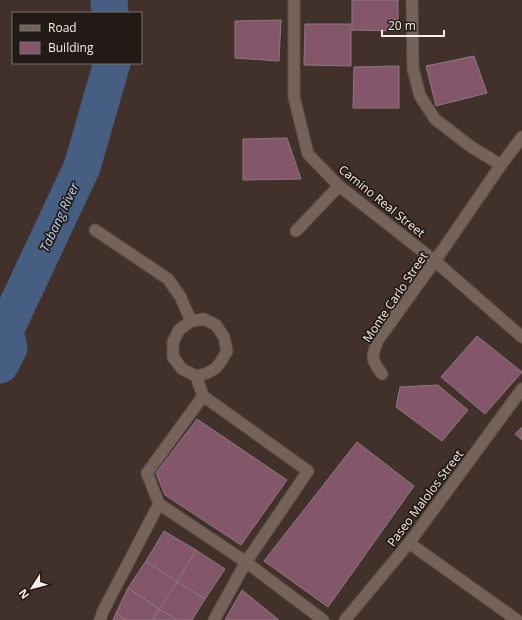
<svg xmlns="http://www.w3.org/2000/svg" width="522" height="620" viewBox="0 0 522 620" font-family="'Open Sans',sans-serif">
	<style>
		.water { fill: #465e82; stroke: #7c89a1 }
		.lines { fill: none; stroke-linecap: round; stroke-linejoin: round }
		.river { stroke: #465e82; stroke-width: 37 }
		.building { fill: #845669; stroke: #8d7880 }
		.minor-casing { stroke: #5f504a; stroke-width: 13 }
		.minor { stroke: #75625a; stroke-width: 11 }
		.labels { text-anchor: middle; dominant-baseline: central; stroke-width: 3.5; stroke-linejoin: round; paint-order: stroke }
		.street-label { font-size: 12px; fill: #faeeea; stroke: #221a17 }
		.water-label { font-size: 13px; font-style: italic; fill: #b9d1f5; stroke: #221a17 }
	</style>
	<rect width="100%" height="100%" fill="#42302a"/>
	<polygon class="water" points="5,327 8,352 0,366 0,336"/>
	<g class="lines">
		<g class="river">
			<polyline points="109,0 110,13"/>
			<polyline points="0,365 9,348 5,331 82,167 112,63"/>
		</g>
	</g>
	<g class="building">
		<polygon points="352,0 398,0 398,31 352,30"/>
		<polygon points="281,20 279,61 235,58 235,21"/>
		<polygon points="305,24 351,24 351,66 304,65"/>
		<polygon points="474,56 487,93 436,106 426,66"/>
		<polygon points="399,66 399,108 353,108 354,67"/>
		<polygon points="287,138 301,179 243,180 243,139"/>
		<polygon points="477,336 522,372 485,414 441,377"/>
		<polygon points="438,385 468,410 442,441 396,407 400,387"/>
		<polygon points="197,419 287,480 241,545 165,495 156,473"/>
		<polygon points="522,427 522,440 515,434"/>
		<polygon points="357,442 414,486 328,607 264,561"/>
		<polygon points="164,531 196,550 177,582 146,561"/>
		<polygon points="196,550 225,569 205,599 177,582"/>
		<polygon points="146,561 177,582 159,609 128,588"/>
		<polygon points="177,582 205,599 192,620 177,620 159,609"/>
		<polygon points="128,588 159,609 153,620 126,620 116,613"/>
		<polygon points="242,590 279,620 225,620"/>
		<polygon points="159,609 177,620 153,620"/>
		<polygon points="116,613 126,620 113,620"/>
	</g>
	<g class="lines">
		<g class="minor-casing">
			<g id="minor">
				<polyline points="294,0 294,97 308,154 339,186 435,261 522,337"/>
				<polyline points="412,0 413,69 420,96 435,119 470,146 501,165"/>
				<polyline points="95,230 168,279 180,296 191,321"/>
				<polyline points="296,231 339,186"/>
				<path d="M 382,374 C 371,360 371,357 378,340 L 435,261 L 501,165 L 522,137"/>
				<path d="M 196,376 C 215,372 218,368 227,351 L 224,337 L 216,325 L 204,319 L 191,321 L 179,330 L 173,342 L 173,357 L 182,369 L 196,376 L 203,396"/>
				<polyline points="159,504 147,473 203,396 308,471 246,562 214,620"/>
				<polyline points="409,543 517,620"/>
				<polyline points="100,620 103,611 159,504 246,562 323,620"/>
				<polyline points="345,620 409,543 522,389"/>
			</g>
		</g>
		<use href="#minor" class="minor"/>
	</g>
	<g class="labels">
		<g class="street-label">
			<text transform="translate(382 201) rotate(39)">Camino Real Street</text>
			<text transform="translate(395 297) rotate(-56)">Monte Carlo Street</text>
			<text transform="translate(425 498) rotate(-53)">Paseo Malolos Street</text>
		</g>
		<g class="water-label">
			<text transform="translate(59 217) rotate(-65)">Tabang River</text>
		</g>
	</g>
	<rect x="12" y="12" width="130" height="52" fill="#221a17" stroke="#786f6b"/>
	<rect x="20" y="25" width="20" height="6" fill="#75625a" stroke="#786f6b"/>
	<text x="48" y="32" font-size="12" fill="#faeeea">Road</text>
	<rect x="20" y="42" width="20" height="12" fill="#845669" stroke="#786f6b"/>
	<text x="48" y="52" font-size="12" fill="#faeeea">Building</text>
	<g transform="translate(32 588) rotate(234)" stroke="#221a17" stroke-width="3" paint-order="stroke">
	<path d="M0-3L7 15L0 10L-7 15Z" fill="#faeeea"/>
	<text y="-6" font-size="11" font-weight="bold" text-anchor="middle" fill="#faeeea">N</text>
	</g>
	<path d="M382 30v6h62v-6" fill="none" stroke="#faeeea" stroke-width="2"/>
	<text x="388" y="30" font-size="12" fill="#faeeea" stroke="#221a17" stroke-width="3" paint-order="stroke">20 m</text>
</svg>
